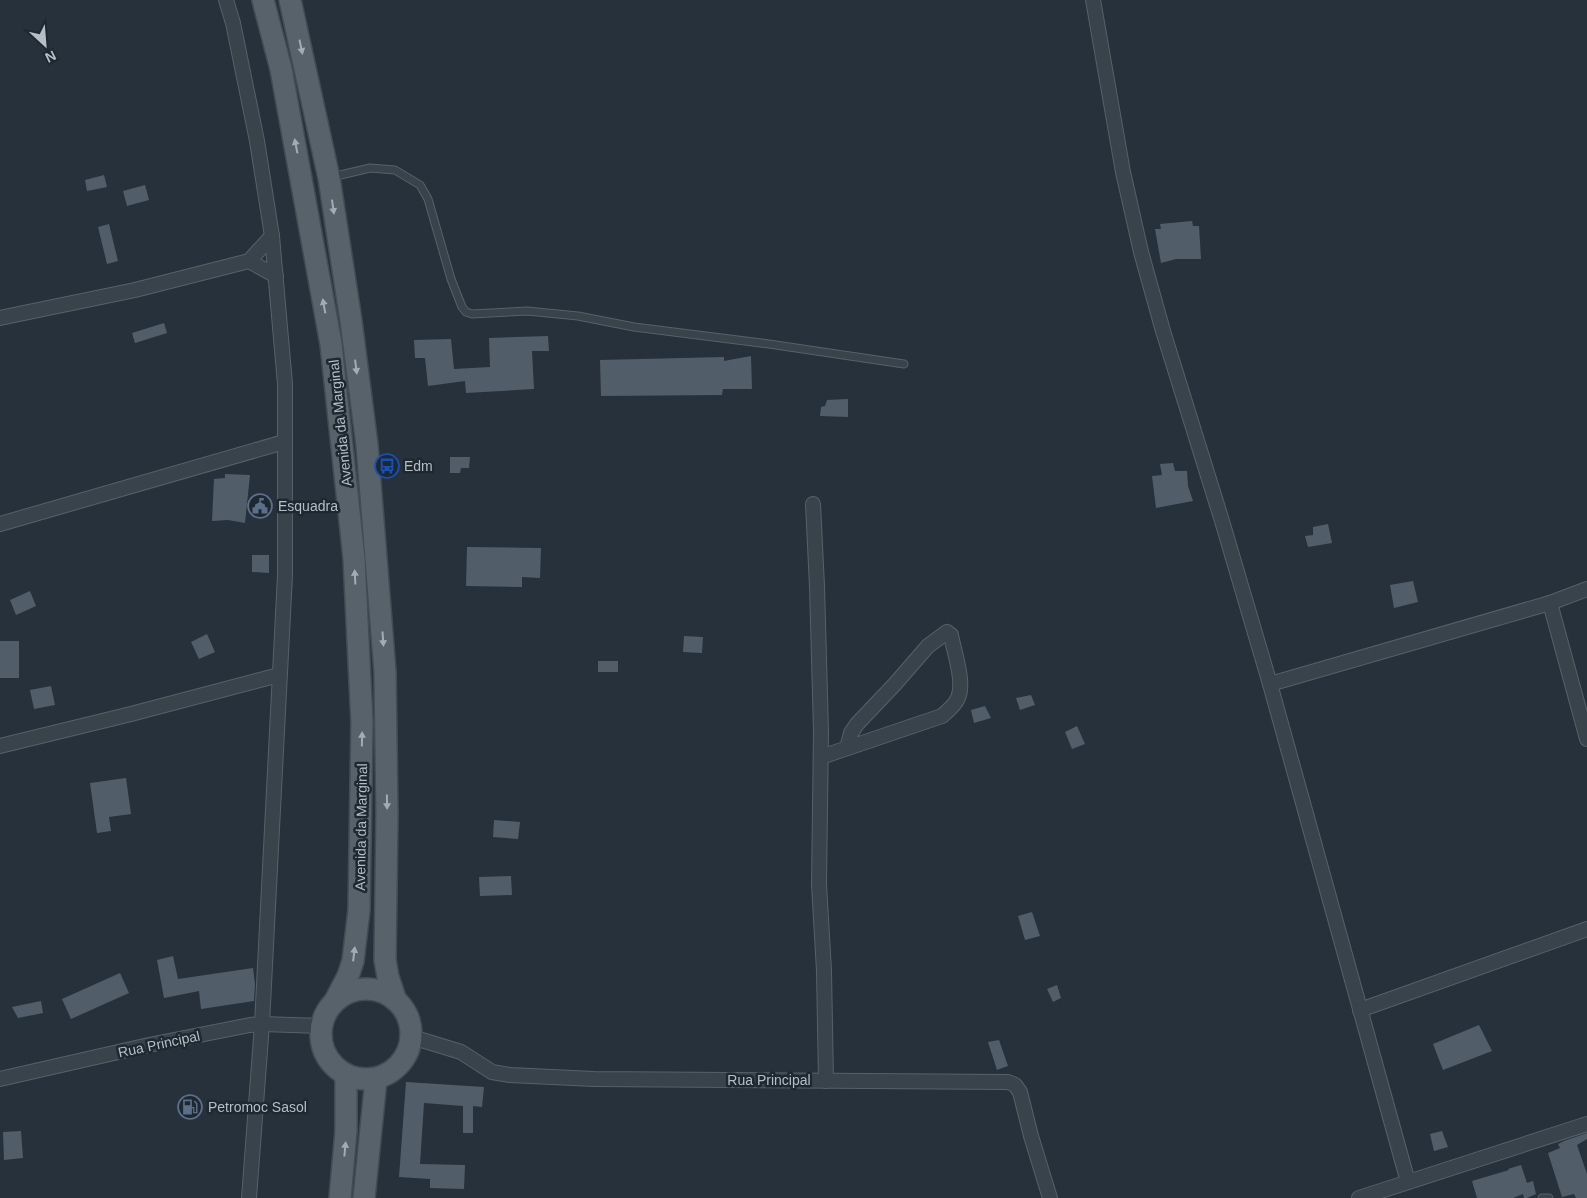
<svg xmlns="http://www.w3.org/2000/svg" width="1587" height="1198" viewBox="0 0 1587 1198" font-family="Arial,sans-serif">
	<style>
		.building { fill: #515e69 }
		.lines { fill: none; stroke-linecap: round; stroke-linejoin: round }
		.lane-casing { stroke: #576169; stroke-width: 9 }
		.street-casing { stroke: #576169; stroke-width: 16 }
		.primary-casing { stroke: #424c54; stroke-width: 24 }
		.lane { stroke: #39434b; stroke-width: 7 }
		.street { stroke: #39434b; stroke-width: 14 }
		.primary { stroke: #57626b; stroke-width: 21 }
		.oneway { fill: #a2acb5 }
		.labels { text-anchor: middle; dominant-baseline: central; stroke-width: 5; stroke-linejoin: round; paint-order: stroke }
		.street-label { font-size: 14px; fill: #b5bec7; stroke: #1e2830 }
		.poi-label { font-size: 14px; fill: #b5bec7; stroke: #1e2830; text-anchor: start }
	</style>
	<rect width="100%" height="100%" fill="#26313b"/>
	<g class="building">
		<polygon points="104,175 107,187 87,191 85,180"/>
		<polygon points="145,185 149,200 127,206 123,191"/>
		<polygon points="1192,221 1193,226 1199,226 1201,259 1176,259 1161,263 1155,229 1161,229 1160,224"/>
		<polygon points="109,224 118,261 107,264 98,227"/>
		<polygon points="164,323 167,333 135,343 132,333"/>
		<polygon points="548,336 549,351 532,351 534,389 466,393 465,381 428,386 425,358 415,358 414,340 451,339 454,369 490,367 489,338"/>
		<polygon points="751,356 752,389 723,389 722,395 601,396 600,360 724,357 724,361"/>
		<polygon points="848,399 848,417 820,416 821,407 825,406 827,400"/>
		<polygon points="450,457 470,457 469,468 461,468 460,473 450,473"/>
		<polygon points="1173,463 1175,471 1187,471 1188,486 1193,501 1156,508 1152,476 1162,475 1160,464"/>
		<polygon points="225,474 250,475 245,523 228,520 212,521 214,479 225,478"/>
		<polygon points="1328,524 1332,543 1308,547 1305,536 1313,535 1313,527"/>
		<polygon points="467,547 541,548 540,578 522,577 522,587 466,586"/>
		<polygon points="252,555 269,555 269,573 252,572"/>
		<polygon points="1413,581 1418,602 1394,608 1390,585"/>
		<polygon points="30,591 36,606 16,615 10,600"/>
		<polygon points="207,634 215,652 199,659 191,642"/>
		<polygon points="684,636 703,637 702,653 683,652"/>
		<rect x="0" y="641" width="19" height="37"/>
		<rect x="598" y="661" width="20" height="11"/>
		<polygon points="51,686 55,705 34,709 30,690"/>
		<polygon points="1031,695 1035,705 1020,710 1016,698"/>
		<polygon points="985,706 991,718 974,723 971,710"/>
		<polygon points="1077,726 1085,744 1072,749 1065,732"/>
		<polygon points="126,778 131,814 109,817 111,831 97,833 90,783"/>
		<polygon points="494,820 520,822 518,839 493,837"/>
		<polygon points="511,876 512,895 480,896 479,877"/>
		<polygon points="1032,912 1040,936 1025,940 1018,916"/>
		<polygon points="173,956 178,979 253,968 255,984 254,1001 201,1009 199,991 164,998 157,960"/>
		<polygon points="120,973 129,993 71,1019 62,999"/>
		<polygon points="1057,985 1061,998 1053,1002 1047,989"/>
		<polygon points="41,1001 43,1013 18,1018 12,1007"/>
		<polygon points="1479,1025 1492,1051 1443,1070 1433,1044"/>
		<polygon points="999,1040 1008,1066 997,1070 988,1042"/>
		<polygon points="406,1082 484,1087 482,1107 473,1106 473,1133 463,1133 463,1106 424,1103 420,1164 465,1165 464,1189 430,1188 430,1179 399,1177"/>
		<polygon points="21,1131 23,1158 4,1160 3,1132"/>
		<polygon points="1442,1131 1448,1147 1434,1151 1430,1134"/>
		<polygon points="1587,1133 1587,1139 1577,1145 1587,1174 1587,1198 1576,1198 1574,1194 1562,1197 1548,1153 1560,1148 1558,1144 1564,1141"/>
		<polygon points="1521,1165 1527,1183 1533,1181 1536,1194 1527,1198 1524,1198 1523,1194 1513,1198 1477,1198 1472,1181 1509,1170 1508,1169"/>
	</g>
	<g class="lines">
		<g class="lane-casing">
			<g id="lane">
				<polyline points="332,177 370,168 395,170 420,185 428,199 451,279 462,307 466,312 472,314 527,311 578,316 634,327 769,344 904,364"/>
				<polyline points="1542,1198 1549,1198"/>
			</g>
		</g>
		<g class="street-casing">
			<g id="street">
				<polyline points="226,0 233,23 257,141 272,236 285,384 285,575 262,1024 249,1198"/>
				<polyline points="1093,0 1123,172 1141,252 1163,331 1222,521 1270,684 1408,1182"/>
				<polyline points="249,261 276,276"/>
				<polyline points="0,318 135,290 249,261 272,236"/>
				<polyline points="813,504 817,586 821,731 819,884 824,971 826,1081"/>
				<polyline points="0,524 284,442"/>
				<polyline points="1550,603 1587,739"/>
				<polyline points="1270,684 1550,603 1587,589"/>
				<polyline points="0,746 131,714 279,675"/>
				<path d="M 821,757 L 942,716 C 948,711 955,705 958,698 C 965,682 954,652 951,635 L 947,632 L 928,646 L 895,684 L 857,724 L 851,733 L 847,748"/>
				<polyline points="1360,1010 1587,929"/>
				<polyline points="412,1037 461,1052 492,1072 510,1075 594,1079 1008,1082 1015,1085 1020,1092 1031,1136 1050,1198"/>
				<polyline points="0,1079 149,1045 250,1025 262,1024 321,1026"/>
				<polyline points="1359,1198 1587,1124"/>
			</g>
		</g>
		<g class="primary-casing">
			<g id="primary">
				<polyline points="263,0 281,69 331,344 354,558 362,723 359,910 353,961 348,976 336,999"/>
				<polyline points="290,0 329,178 351,321 367,445 385,672 387,814 385,960 388,977 395,998"/>
				<circle cx="366" cy="1034" r="45"/>
				<polyline points="340,1198 346,1131 346,1075"/>
				<polyline points="364,1198 376,1079"/>
			</g>
		</g>
		<use href="#lane" class="lane"/>
		<use href="#street" class="street"/>
		<use href="#primary" class="primary"/>
	</g>
	<defs><path id="oneway-solid" d="M-6-.8H1V-3.2L6.5 0L1 3.2V.8H-6Z" transform="scale(1.25)"/></defs>
	<g class="oneway">
		<use href="#oneway-solid" transform="translate(301 47) rotate(78)"/>
		<use href="#oneway-solid" transform="translate(296 146) rotate(-101)"/>
		<use href="#oneway-solid" transform="translate(333 207) rotate(82)"/>
		<use href="#oneway-solid" transform="translate(324 306) rotate(-100)"/>
		<use href="#oneway-solid" transform="translate(356 367) rotate(83)"/>
		<use href="#oneway-solid" transform="translate(355 577) rotate(-93)"/>
		<use href="#oneway-solid" transform="translate(383 639) rotate(86)"/>
		<use href="#oneway-solid" transform="translate(362 739) rotate(-89)"/>
		<use href="#oneway-solid" transform="translate(387 802) rotate(89)"/>
		<use href="#oneway-solid" transform="translate(354 954) rotate(-83)"/>
		<use href="#oneway-solid" transform="translate(345 1149) rotate(-85)"/>
	</g>
	<defs>
		<g id="bus-ring" transform="scale(1.25)"><circle r="9.5" fill="#1e2830" stroke="#1a4fb4" stroke-width="1.5"/><path d="M-5-6H5V4H4V6H2V4H-2V6H-4V4H-5ZM-3.5-4V0h7V-4ZM-3.5 1.2v1.5H-2V1.2ZM2 1.2v1.5H3.5V1.2Z" fill="#1a4fb4"/></g>
		<g id="civic-ring" transform="scale(1.25)"><circle r="9.5" fill="#1e2830" stroke="#5c6f8a" stroke-width="1.5"/><path d="M-.6-6.5H3V-4.5H.6V-3L4-1V1h2V6H-6V1h2V-1L-.6-3ZM-1.2 2.5V6h2.4V2.5Z" fill="#5c6f8a"/></g>
		<g id="fuel-ring" transform="scale(1.25)"><circle r="9.5" fill="#1e2830" stroke="#5c6f8a" stroke-width="1.5"/><path d="M-5.5-6h7V0h2V4h1.3V-2.5L3-4.5l.8-.8L6-3V5H2.5V1h-1V6h-7ZM-4.2-4.7v3.2H.2V-4.7Z" fill="#5c6f8a"/></g>
	</defs>
	<g fill-rule="evenodd">
		<use href="#bus-ring" x="387" y="466"/>
		<use href="#civic-ring" x="260" y="506"/>
		<use href="#fuel-ring" x="190" y="1107"/>
	</g>
	<g class="labels">
		<g class="street-label">
			<text transform="translate(340 423) rotate(-96)">Avenida da Marginal</text>
			<text transform="translate(361 827) rotate(-89)">Avenida da Marginal</text>
			<text transform="translate(159 1044) rotate(-12)">Rua Principal</text>
			<text x="769" y="1080">Rua Principal</text>
		</g>
		<g class="poi-label">
			<text x="404" y="466">Edm</text>
			<text x="278" y="506">Esquadra</text>
			<text x="208" y="1107">Petromoc Sasol</text>
		</g>
	</g>
	<g transform="translate(45 45) rotate(154)" stroke="#1e2830" stroke-width="4" paint-order="stroke">
	<path d="M0-4L9 19L0 12L-9 19Z" fill="#b5bec7"/>
	<text y="-8" font-size="14" font-weight="bold" text-anchor="middle" fill="#b5bec7">N</text>
	</g>
</svg>
